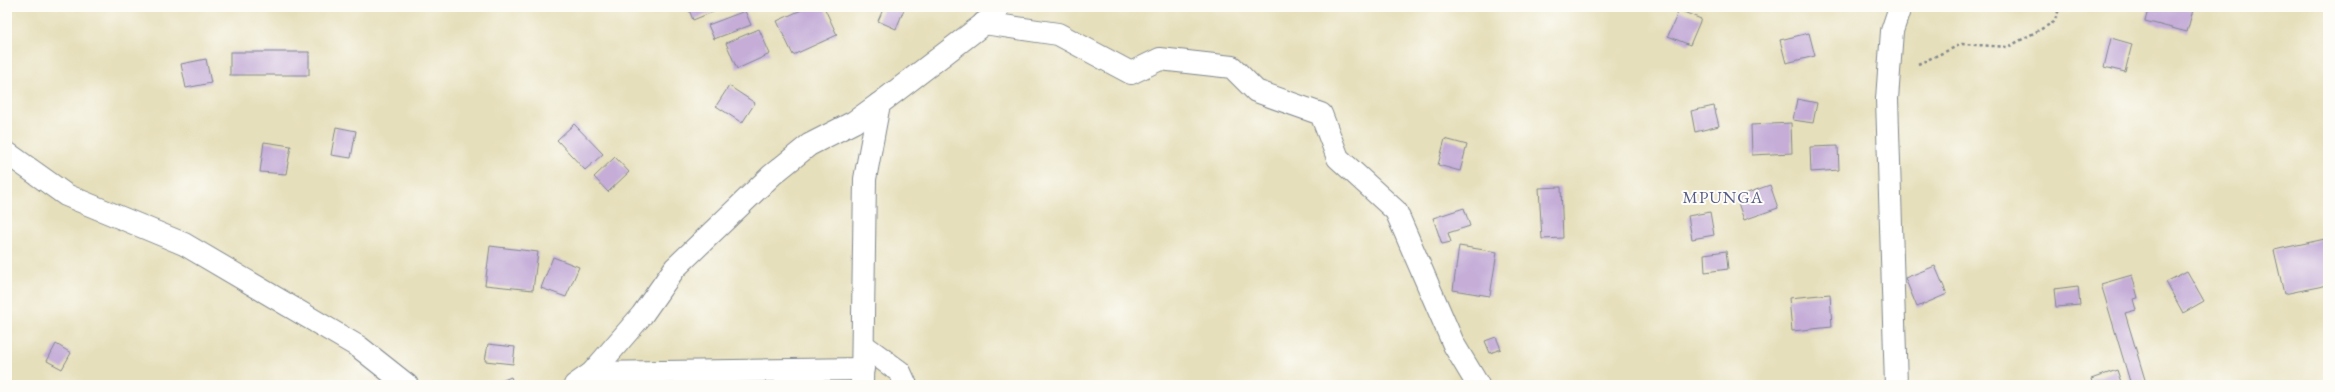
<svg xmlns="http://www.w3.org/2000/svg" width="2335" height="392" viewBox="0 0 2335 392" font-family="'EB Garamond',serif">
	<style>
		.building { fill: #c5add8 }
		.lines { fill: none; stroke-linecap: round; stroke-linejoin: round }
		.minor-casing { stroke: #80878c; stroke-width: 24 }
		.path { stroke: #80878c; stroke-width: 2.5; stroke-dasharray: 3 3; stroke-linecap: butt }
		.minor { stroke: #fff; stroke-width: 22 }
		.labels { text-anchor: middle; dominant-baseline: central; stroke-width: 4; stroke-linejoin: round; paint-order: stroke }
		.quarter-label { font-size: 17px; letter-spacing: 1px; fill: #565b89; stroke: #fdfcf7 }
	</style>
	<rect width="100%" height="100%" fill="#fdfcf7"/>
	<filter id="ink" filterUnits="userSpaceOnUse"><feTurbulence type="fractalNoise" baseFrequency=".025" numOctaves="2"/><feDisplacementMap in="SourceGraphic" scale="8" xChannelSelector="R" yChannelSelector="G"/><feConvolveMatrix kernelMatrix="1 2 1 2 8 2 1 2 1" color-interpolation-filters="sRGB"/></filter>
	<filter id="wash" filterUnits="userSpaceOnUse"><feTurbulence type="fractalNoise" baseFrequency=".012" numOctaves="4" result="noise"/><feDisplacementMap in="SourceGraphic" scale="16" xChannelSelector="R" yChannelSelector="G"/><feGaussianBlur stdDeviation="0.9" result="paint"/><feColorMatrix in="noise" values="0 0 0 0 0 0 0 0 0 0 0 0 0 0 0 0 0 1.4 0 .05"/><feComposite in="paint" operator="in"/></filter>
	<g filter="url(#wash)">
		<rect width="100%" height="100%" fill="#e6dfbb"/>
		<g id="blocks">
			<g class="building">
				<polygon points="688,7 725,7 693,20"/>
				<polygon points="808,7 824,7 837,35 793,55 777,21"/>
				<polygon points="884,7 905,7 896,29 878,21"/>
				<polygon points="2149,7 2182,7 2193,10 2187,32 2145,21"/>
				<polygon points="1679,10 1701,19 1690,45 1668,36"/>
				<polygon points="745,11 751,25 714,39 708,25"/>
				<polygon points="759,29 770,54 737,69 726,43"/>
				<polygon points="1809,33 1815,56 1786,63 1780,40"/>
				<polygon points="2111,38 2132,44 2125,72 2104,67"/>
				<rect x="230" y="52" width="79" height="23"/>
				<polygon points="206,59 211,83 186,88 181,64"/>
				<polygon points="729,86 755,103 742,123 716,106"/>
				<polygon points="1797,99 1817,103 1813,123 1793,120"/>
				<polygon points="1714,106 1719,126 1695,132 1691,111"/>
				<polygon points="1791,123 1792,153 1752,155 1751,125"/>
				<polygon points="574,124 603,154 585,170 557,140"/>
				<polygon points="336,127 356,131 351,158 331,155"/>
				<polygon points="1445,139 1467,145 1460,171 1438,165"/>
				<polygon points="264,142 291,146 286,174 260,172"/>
				<polygon points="1838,146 1839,170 1811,172 1810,147"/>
				<polygon points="615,157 629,172 608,192 594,177"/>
				<polygon points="1770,185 1778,208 1744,220 1736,197"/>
				<polygon points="1561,187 1563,238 1542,239 1539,188"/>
				<polygon points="1464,208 1470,226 1448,233 1451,242 1442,244 1433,218"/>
				<polygon points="1710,212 1714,235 1692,239 1688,216"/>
				<polygon points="2325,239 2328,254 2328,285 2284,294 2274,250"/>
				<polygon points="490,246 538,252 533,290 485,285"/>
				<polygon points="1459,246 1497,252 1490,296 1453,290"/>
				<polygon points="1726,251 1728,269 1705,272 1704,254"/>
				<polygon points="553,257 579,267 566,297 541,288"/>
				<polygon points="1935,266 1947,294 1917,307 1905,278"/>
				<polygon points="2187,271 2204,301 2183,313 2166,282"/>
				<polygon points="2132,275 2138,298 2133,299 2136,310 2125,313 2146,383 2141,385 2131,385 2101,284"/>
				<polygon points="2078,286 2080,305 2056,307 2054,289"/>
				<polygon points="1830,294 1832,327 1792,331 1789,298"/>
				<polygon points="1496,337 1501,349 1490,353 1485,341"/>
				<polygon points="56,344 71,353 62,369 47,361"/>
				<polygon points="488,344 515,347 513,364 485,361"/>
				<polygon points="2117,370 2122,385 2093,385 2091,379"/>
				<polygon points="511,377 514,385 492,385"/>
			</g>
		</g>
	</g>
	<g filter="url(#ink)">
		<use href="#blocks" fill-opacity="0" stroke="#80878c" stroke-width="1"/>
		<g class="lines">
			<g class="minor-casing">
				<g id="minor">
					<polyline points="984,23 1058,34 1131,73 1160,59 1232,67 1256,91 1321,114 1338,158 1396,211 1454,345 1478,385"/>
					<polyline points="7,153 66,195 184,244 359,347 407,385"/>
					<polyline points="863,345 900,372 906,385"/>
					<polyline points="592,373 863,369"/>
					<polyline points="575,385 592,373 642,315 675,268 772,175 809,145 854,122 879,104 994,16 998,7"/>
					<polyline points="862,385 865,179 879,104"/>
					<polyline points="1896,385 1887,99 1892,31 1900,7"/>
				</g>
			</g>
			<polyline class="path" points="1918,64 1962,44 2008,47 2054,22 2060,7"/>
			<use href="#minor" class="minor"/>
		</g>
	</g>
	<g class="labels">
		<g class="quarter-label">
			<text x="1723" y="197">MPUNGA</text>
		</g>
	</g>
	<rect width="2335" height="392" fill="none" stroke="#fdfcf7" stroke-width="24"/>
</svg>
